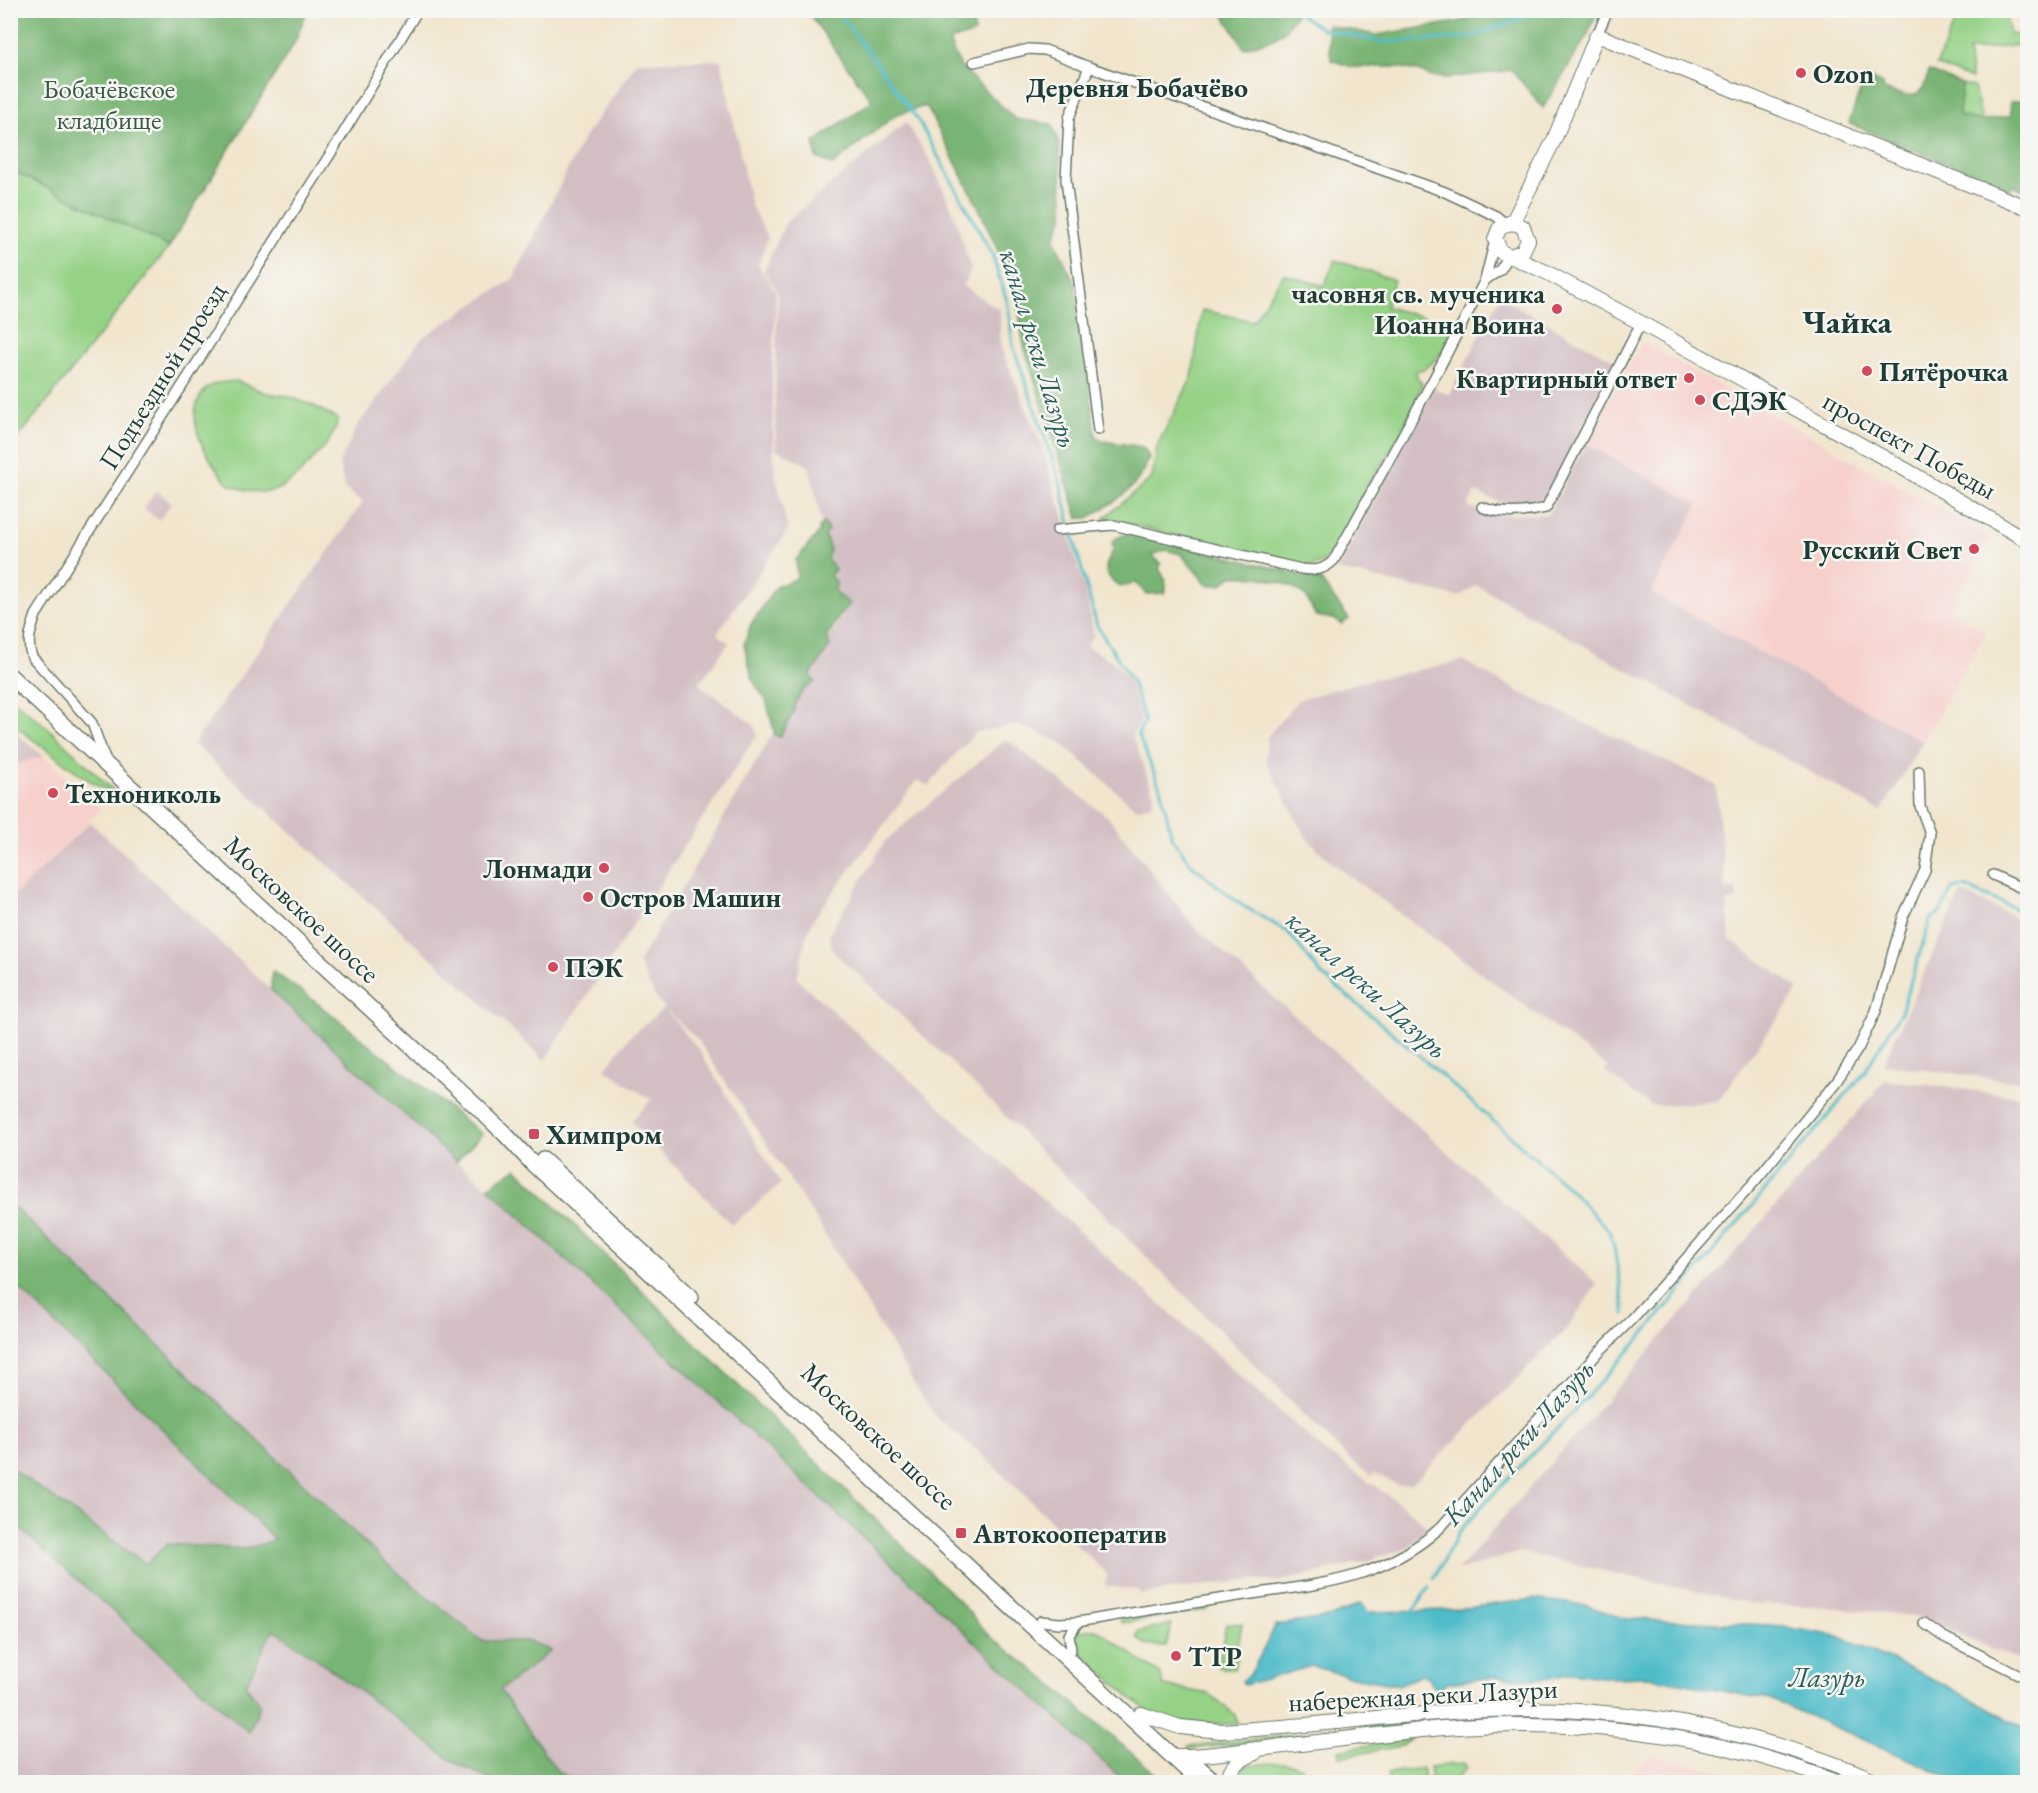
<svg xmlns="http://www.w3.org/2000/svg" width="2038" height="1793" viewBox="0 0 2038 1793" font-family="'EB Garamond',serif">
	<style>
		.built { fill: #f7d0cc }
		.industrial { fill: #d2bec3 }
		.green { fill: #95d286; stroke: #5a885d; stroke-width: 1.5 }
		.forest { fill: #78b473; stroke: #4c7854; stroke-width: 1.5 }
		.water { fill: #4fbcc9; stroke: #377c7e; stroke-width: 1.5 }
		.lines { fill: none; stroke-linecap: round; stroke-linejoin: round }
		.stream { stroke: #4fbcc9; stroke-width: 3 }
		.street-casing { stroke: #68786a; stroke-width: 12 }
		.secondary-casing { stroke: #68786a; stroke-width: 16 }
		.primary-casing { stroke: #68786a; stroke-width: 18 }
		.street { stroke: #fff; stroke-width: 9 }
		.secondary { stroke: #fff; stroke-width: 14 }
		.primary { stroke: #fff; stroke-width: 15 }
		.poi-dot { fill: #d1495b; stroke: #f6f6f2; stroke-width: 2 }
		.labels { text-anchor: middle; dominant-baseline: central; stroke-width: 5; stroke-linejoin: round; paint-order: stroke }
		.poi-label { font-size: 27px; font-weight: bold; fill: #1f3d34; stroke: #f6f6f2; text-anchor: start }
		.park-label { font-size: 27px; fill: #375b44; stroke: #f6f6f2 }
		.street-label { font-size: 27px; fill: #1f3d34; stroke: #f6f6f2 }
		.neighbourhood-label { font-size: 28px; font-weight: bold; fill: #1f3d34; stroke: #f6f6f2 }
		.water-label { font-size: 28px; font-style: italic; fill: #2b5d59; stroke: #f6f6f2 }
		.district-label { font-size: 33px; font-weight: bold; fill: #1f3d34; stroke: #f6f6f2 }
	</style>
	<rect width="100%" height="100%" fill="#f6f6f2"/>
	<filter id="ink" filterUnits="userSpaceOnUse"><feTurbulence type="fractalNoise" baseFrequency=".0167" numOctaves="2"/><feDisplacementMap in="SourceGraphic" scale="12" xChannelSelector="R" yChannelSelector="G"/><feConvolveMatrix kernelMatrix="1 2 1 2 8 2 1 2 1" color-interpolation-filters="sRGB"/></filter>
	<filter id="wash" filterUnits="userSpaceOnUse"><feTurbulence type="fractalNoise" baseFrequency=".008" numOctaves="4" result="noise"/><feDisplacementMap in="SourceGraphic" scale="24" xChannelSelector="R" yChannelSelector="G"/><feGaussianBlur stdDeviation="1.35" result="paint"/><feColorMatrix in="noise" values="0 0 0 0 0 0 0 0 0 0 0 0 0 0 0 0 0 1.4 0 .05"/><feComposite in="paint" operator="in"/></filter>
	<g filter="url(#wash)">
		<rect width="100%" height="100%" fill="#f1e5cd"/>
		<g class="built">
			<polygon points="1642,342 1991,538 1950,610 1986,632 1923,741 1650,593 1586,444"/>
			<polygon points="43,756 101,809 11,898 11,766"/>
			<polygon points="1650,1755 1740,1777 1755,1782 1622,1782"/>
		</g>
		<g class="industrial">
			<polygon points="721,60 751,206 768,237 758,265 776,292 772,378 774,468 788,530 717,634 729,643 699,684 754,725 757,735 545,1060 193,744 363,502 345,489 339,463 358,425 423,337 513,279 582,141 637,62"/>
			<polygon points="906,122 932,164 954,214 971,269 963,286 1000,310 1000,345 1042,447 1085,589 1094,636 1086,646 1114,662 1128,678 1142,721 1132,735 1154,795 1152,805 1136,809 1059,741 1017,725 976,732 942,769 929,786 917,780 815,917 807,933 797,979 1323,1450 1399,1503 1428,1527 1409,1548 1359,1563 1280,1581 1255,1580 1182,1588 1140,1595 1139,1590 1105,1586 1107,1574 978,1451 938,1419 924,1400 819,1224 698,1040 665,1009 699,1050 781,1184 732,1225 631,1121 651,1100 605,1069 630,1036 665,1008 657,1000 638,963 842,616 809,466 776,449 775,397 778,292 764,271 786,222"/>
			<polygon points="1500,297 1615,361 1548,496 1512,507 1475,492 1468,506 1486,515 1548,514 1586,444 1698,504 1651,593 1923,741 1881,812 1476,585 1459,597 1337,570 1434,388 1449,395"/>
			<polygon points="157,491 172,503 159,520 143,508"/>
			<polygon points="1463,661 1525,695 1716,785 1726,890 1736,890 1737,899 1727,902 1730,940 1799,989 1718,1101 1652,1106 1605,1072 1608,1067 1333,864 1306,837 1266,761 1267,737 1298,700 1360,682"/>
			<polygon points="11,729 43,756 11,766"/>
			<polygon points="1006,739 1108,817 1193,925 1403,1113 1597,1284 1569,1326 1412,1484 1397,1485 1375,1473 1371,1476 1351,1461 957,1068 833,951 829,934 885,841"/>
			<polygon points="90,822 456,1161 488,1187 1125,1782 11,1782 11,898"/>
			<polygon points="1961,892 2027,923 2027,1083 1883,1064"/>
			<polygon points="1886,1080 2027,1097 2027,1665 1998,1650 1997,1652 1943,1626 1914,1616 1828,1607 1753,1604 1520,1552 1457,1571"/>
		</g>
		<g class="green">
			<polygon points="1960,10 2005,11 2010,35 2027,33 2027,44 1968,51 1972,79 1936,65"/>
			<polygon points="1962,84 1974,87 1982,121 1958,116"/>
			<polygon points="11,170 169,247 11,447"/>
			<path d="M 1335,260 L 1394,280 L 1386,307 L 1457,326 C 1448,341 1436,369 1416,371 L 1417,377 L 1422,384 L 1410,415 L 1340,540 L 1325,560 L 1320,564 L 1308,567 L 1104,518 L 1152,478 L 1157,446 L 1192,377 L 1202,310 L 1253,321 L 1284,274 L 1324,286 Z"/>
			<path d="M 237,381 L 266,393 L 287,396 L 312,405 L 338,419 C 336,437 320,451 309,464 C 300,474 288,484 276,490 C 264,495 238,490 228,483 C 223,479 220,473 216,468 C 201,447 183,412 206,389 C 214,381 226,382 237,381 Z"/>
			<polygon points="11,698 49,729 115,792 110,793 82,776 11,723"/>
			<polygon points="1208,1603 1210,1606 1209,1609 1123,1623 1120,1621 1122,1618"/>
			<polygon points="1226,1623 1242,1624 1234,1669 1218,1667"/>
			<path d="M 1172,1624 L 1166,1646 C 1156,1646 1142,1647 1137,1637 L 1138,1632 Z"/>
			<path d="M 1096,1629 L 1160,1674 L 1164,1686 L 1210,1694 L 1235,1715 L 1238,1724 C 1214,1723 1187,1725 1163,1719 C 1142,1713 1097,1666 1077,1649 L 1072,1640 L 1073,1635 L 1080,1631 Z"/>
			<path d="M 1499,1715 L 1571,1715 L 1674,1726 L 1793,1756 L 1864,1782 C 1839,1782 1815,1767 1791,1759 C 1768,1751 1744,1745 1721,1740 C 1629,1719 1538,1715 1445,1724 L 1443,1721 L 1445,1719 Z"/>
			<polygon points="1411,1722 1411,1726 1331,1734 1329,1732 1330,1730"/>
			<polygon points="1306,1734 1306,1738 1189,1749 1188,1746 1201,1745"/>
			<polygon points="1411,1739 1402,1746 1340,1757 1339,1750"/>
			<path d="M 1285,1763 L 1302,1767 L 1303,1770 L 1285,1773 L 1275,1782 L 1232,1782 C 1233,1779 1233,1776 1235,1773 C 1241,1762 1273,1764 1285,1763 Z"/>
			<polygon points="1464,1763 1467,1768 1453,1782 1431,1782 1429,1767"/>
			<polygon points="1422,1768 1425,1782 1389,1782 1388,1773"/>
		</g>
		<g class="forest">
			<polygon points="952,10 953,13 972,16 975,33 949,41 960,66 1015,119 1052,124 1059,144 1064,215 1054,239 1075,284 1096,436 1102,441 1143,447 1149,457 1144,471 1133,486 1117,500 1088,518 1078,518 1024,346 1016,292 979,208 926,106 897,114 832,165 816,157 814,142 872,101 807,11"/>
			<polygon points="10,11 11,10 307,11 295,42 169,247 11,170"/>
			<polygon points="1221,11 1298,11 1285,31 1272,39 1244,48"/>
			<polygon points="1502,11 1598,11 1587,36 1543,108 1512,70 1449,78 1432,77 1418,71 1398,67 1352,67 1331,60 1327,25 1376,35 1457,22"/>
			<path d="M 1929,71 L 1962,84 L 1959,116 L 1982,121 L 2011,116 L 2010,102 L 2027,100 L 2027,191 L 2012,185 L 2010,190 L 1849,123 L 1865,77 L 1882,83 L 1884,89 C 1894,93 1914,101 1922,90 C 1925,85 1927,77 1929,71 Z"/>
			<polygon points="824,523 828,531 825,535 830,550 827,559 835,569 830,576 836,581 835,593 850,604 840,615 827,637 830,646 810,676 815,682 803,690 795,704 794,711 780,737 775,735 766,700 753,681 744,645 751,624 777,585 787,583 797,578 796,560 820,531 819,527"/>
			<path d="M 1129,533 L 1320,579 L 1349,619 L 1341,624 L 1334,619 L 1316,616 C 1312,610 1309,600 1304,595 C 1288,580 1252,575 1231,576 L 1221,585 L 1207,585 L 1181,554 L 1166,550 L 1152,555 L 1161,564 L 1159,569 C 1164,576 1168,585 1165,593 L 1146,594 L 1135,582 C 1132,583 1129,585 1126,586 C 1117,588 1106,576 1106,568 C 1107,561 1111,555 1114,549 L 1112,544 L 1114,539 Z"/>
			<polygon points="272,971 303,992 482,1134 456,1162 271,990"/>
			<polygon points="516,1168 958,1600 990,1636 1049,1682 1165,1782 1125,1782 488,1187"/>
			<polygon points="11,1207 15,1208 387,1564 482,1641 529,1641 551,1651 500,1690 558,1772 579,1782 494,1782 454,1762 317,1659 273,1629 246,1685 260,1705 249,1732 11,1521 11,1468 146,1564 167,1544 246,1549 275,1540 11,1280"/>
		</g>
		<polygon class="water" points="1533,1599 1586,1605 1619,1617 1652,1620 1771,1625 1838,1636 1942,1683 2027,1730 2027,1782 1961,1782 1775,1701 1648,1677 1609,1678 1572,1673 1544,1679 1496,1677 1447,1683 1440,1688 1433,1687 1429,1677 1422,1675 1398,1685 1351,1677 1312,1666 1245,1685 1242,1681 1251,1673 1276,1625 1331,1617 1360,1604 1369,1612 1422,1611 1459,1609"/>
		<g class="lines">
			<g class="stream">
				<polyline points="836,10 873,58 918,120 992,254 1008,304 1013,346 1059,478 1070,524"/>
				<polyline points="1294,10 1322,29 1383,42 1467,38 1530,15 1553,10"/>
				<polyline points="1579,10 1595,17"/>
				<polyline points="1072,533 1097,626 1132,681 1145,722 1138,734 1161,790 1172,838 1191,864 1240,904 1288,932 1321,974 1414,1051 1569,1188 1609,1231 1614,1247 1625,1314"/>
				<polyline points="1434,1578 1459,1532 1477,1511 1573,1412 1636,1343 1864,1073 1901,1012 1931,918 1940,913 1952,889 1965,887 2028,914"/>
				<polyline points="1414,1613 1413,1611 1429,1587"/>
			</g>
		</g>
	</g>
	<g filter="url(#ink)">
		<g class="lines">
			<g class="street-casing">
				<g id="street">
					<polyline points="1597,35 1608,10"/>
					<polyline points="974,62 1029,49 1045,50 1089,67 1445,192 1496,216 1506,224"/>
					<polyline points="1089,67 1069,118 1066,180 1098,430"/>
					<polyline points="1485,280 1500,270 1509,256"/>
					<path d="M 1482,507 C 1499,515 1527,513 1546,508 L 1641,323"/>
					<path d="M 1057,530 L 1113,525 L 1301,569 C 1316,571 1324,570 1334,560 L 1433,380 L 1485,280 L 1495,240"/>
					<path d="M 106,762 L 92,723 L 32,657 C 26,642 31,630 36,615 L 336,145 L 418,10"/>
					<polyline points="1993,875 2028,891"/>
					<path d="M 1041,1621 L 1059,1623 L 1078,1622 C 1133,1612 1189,1604 1245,1595 C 1319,1584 1381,1581 1440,1528 L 1599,1352 L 1633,1318 L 1756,1180 L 1836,1082 L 1858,1049 L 1876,1011 L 1903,917 L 1925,870 L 1930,833 L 1920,806 L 1919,771"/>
					<polyline points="1924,1623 1942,1636 2028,1679"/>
					<polyline points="1071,1650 1069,1635 1078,1622"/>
				</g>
			</g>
			<g class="secondary-casing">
				<g id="secondary">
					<polyline points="1512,223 1554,140 1597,35 2028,208"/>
					<polyline points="1511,256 1523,251 1528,240 1523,227 1517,224 1509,223 1499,229 1495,239 1501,252 1546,272 1641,323 1908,471 2028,541"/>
					<path d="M 1141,1714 L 1180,1727 L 1221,1731 C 1311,1727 1400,1713 1489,1710 C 1624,1705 1757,1730 1880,1782"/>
					<path d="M 1172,1756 C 1198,1757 1224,1753 1249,1750 C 1304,1744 1358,1737 1412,1731 C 1556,1716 1701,1729 1837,1782"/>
					<path d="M 1227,1782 C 1230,1766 1240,1760 1255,1753"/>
				</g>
			</g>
			<g class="primary-casing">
				<g id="primary">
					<polyline points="10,676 476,1106 504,1133 533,1164 1200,1782"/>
					<polyline points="543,1160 691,1297"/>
					<polyline points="1197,1766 1215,1782"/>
				</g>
			</g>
			<use href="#street" class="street"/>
			<use href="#secondary" class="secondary"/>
			<use href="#primary" class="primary"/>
		</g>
	</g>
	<g class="poi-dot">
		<circle cx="1801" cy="73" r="6"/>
		<circle cx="1557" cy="309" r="6"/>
		<circle cx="1867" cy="371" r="6"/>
		<circle cx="1689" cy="378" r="6"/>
		<circle cx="1700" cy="400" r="6"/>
		<circle cx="1974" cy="549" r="6"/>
		<circle cx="53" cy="793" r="6"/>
		<circle cx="604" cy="868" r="6"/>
		<circle cx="588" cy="897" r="6"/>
		<circle cx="553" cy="967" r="6"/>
		<rect x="528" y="1128" width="12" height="12" rx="3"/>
		<rect x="955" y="1527" width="12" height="12" rx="3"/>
		<circle cx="1176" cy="1656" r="6"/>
	</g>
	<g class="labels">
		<g class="poi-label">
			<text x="1813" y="73">Ozon</text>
			<text x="1545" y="293" text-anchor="end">часовня св. мученика<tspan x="1545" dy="31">Иоанна Воина</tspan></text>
			<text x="1879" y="371">Пятёрочка</text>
			<text x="1677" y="378" text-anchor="end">Квартирный ответ</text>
			<text x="1712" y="400">СДЭК</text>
			<text x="1962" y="549" text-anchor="end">Русский Свет</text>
			<text x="65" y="793">Технониколь</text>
			<text x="592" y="868" text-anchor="end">Лонмади</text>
			<text x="600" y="897">Остров Машин</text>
			<text x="565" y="967">ПЭК</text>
			<text x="546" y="1134">Химпром</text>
			<text x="973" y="1533">Автокооператив</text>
			<text x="1188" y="1656">ТТР</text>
		</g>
		<g class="park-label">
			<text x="109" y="88">Бобачёвское<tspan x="109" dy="31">кладбище</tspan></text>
		</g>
		<g class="street-label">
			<text transform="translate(162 376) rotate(-58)">Подъездной проезд</text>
			<text transform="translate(1910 445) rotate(29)">проспект Победы</text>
			<text transform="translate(302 909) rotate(43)">Московское шоссе</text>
			<text transform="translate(879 1436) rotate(43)">Московское шоссе</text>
			<text transform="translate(1423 1695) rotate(-3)">набережная реки Лазури</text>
		</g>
		<g class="neighbourhood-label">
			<text x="1137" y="87">Деревня Бобачёво</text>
		</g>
		<g class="water-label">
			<text transform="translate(1039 348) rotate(73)">канал реки Лазурь</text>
			<text transform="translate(1367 984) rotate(42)">канал реки Лазурь</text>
			<text transform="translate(1518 1442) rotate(-48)">Канал реки Лазурь</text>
			<text x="1827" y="1677">Лазурь</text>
		</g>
		<g class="district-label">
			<text x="1847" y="321">Чайка</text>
		</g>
	</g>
	<rect width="2038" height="1793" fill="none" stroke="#f6f6f2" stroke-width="36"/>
</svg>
